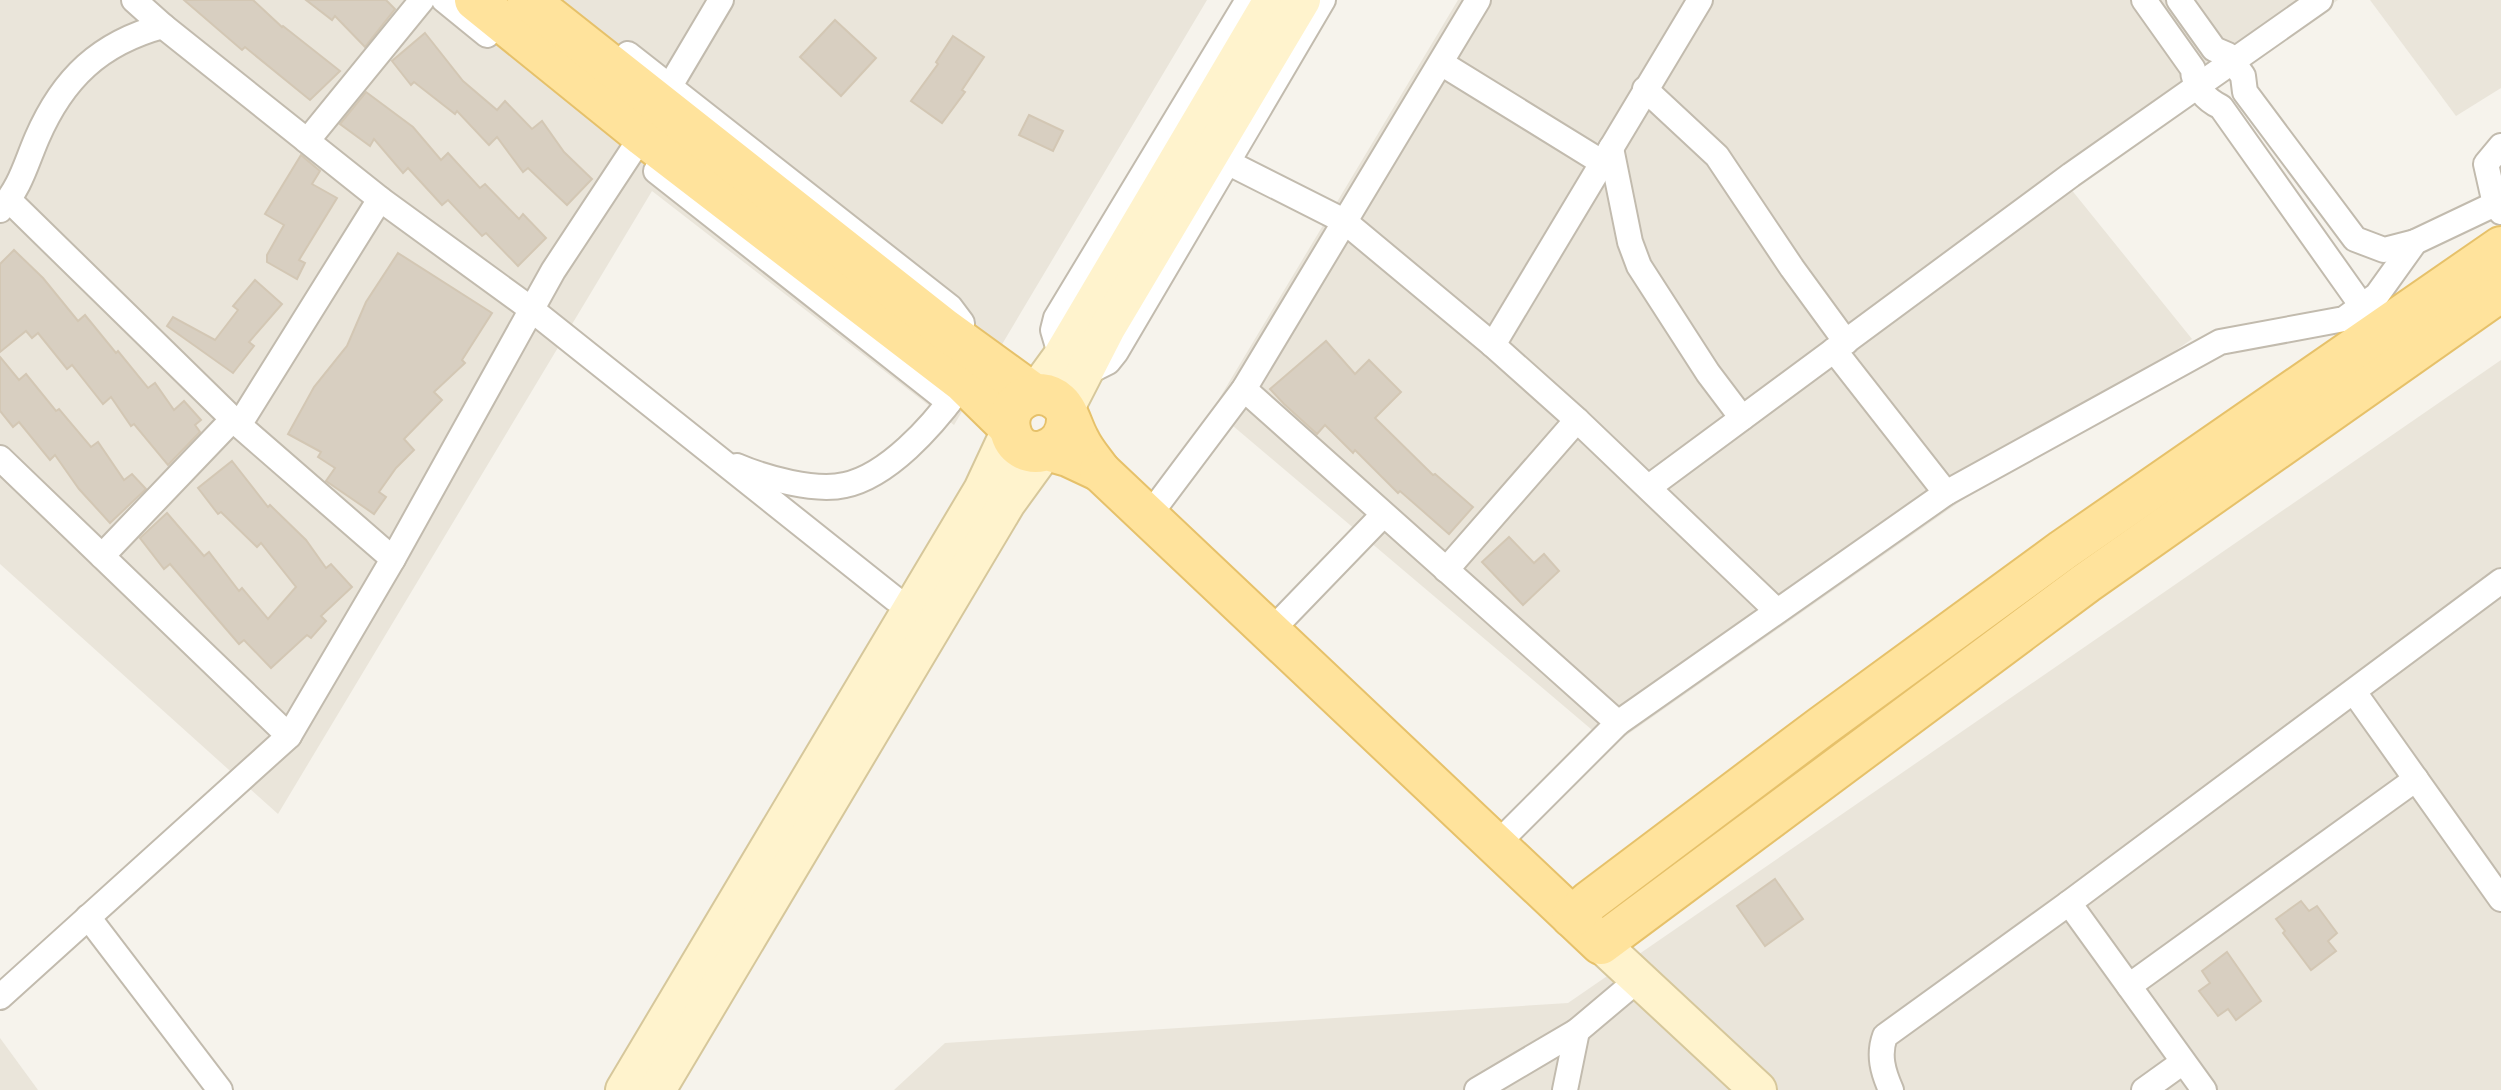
<svg xmlns="http://www.w3.org/2000/svg" width="2501" height="1090" viewBox="0 0 2501 1090" font-family="'Archivo Narrow',sans-serif">
	<style>
		.residential { fill: #eae5da }
		.building { fill: #d8cfc1; stroke: #d3c7b4; stroke-width: 2 }
		.lines { fill: none; stroke-linecap: round; stroke-linejoin: round }
		.street-casing { stroke: #c2bbae; stroke-width: 28 }
		.secondary-casing { stroke: #d6c79b; stroke-width: 40 }
		.primary-casing { stroke: #e6c16a; stroke-width: 44 }
		.street { stroke: #fff; stroke-width: 24 }
		.secondary { stroke: #fff3cd; stroke-width: 36 }
		.primary { stroke: #ffe39c; stroke-width: 40 }
	</style>
	<rect width="100%" height="100%" fill="#f6f3ec"/>
	<g class="residential">
		<polygon points="0,0 1207,0 954,425 652,191 278,814 0,564"/>
		<polygon points="1458,0 2338,0 2066,183 2192,339 1611,746 1213,409"/>
		<polygon points="2370,0 2501,0 2501,88 2456,116"/>
		<polygon points="2501,360 2501,1090 894,1090 945,1043 1568,1003"/>
		<polygon points="0,1038 38,1090 0,1090"/>
	</g>
	<g class="building">
		<polygon points="184,0 253,0 282,27 283,26 340,71 310,100 245,47 242,50"/>
		<polygon points="306,0 386,0 395,9 365,47 335,16 332,20"/>
		<polygon points="835,20 876,58 841,96 800,57"/>
		<polygon points="425,33 463,81 497,110 505,101 532,129 542,121 564,152 592,179 567,205 528,168 523,172 497,137 489,145 457,111 455,114 414,82 411,85 392,61"/>
		<polygon points="953,36 984,57 962,90 965,92 942,123 911,101 938,64 936,62"/>
		<polygon points="366,92 413,127 441,160 448,153 480,188 485,184 519,219 523,214 546,238 518,266 486,233 482,236 448,200 442,205 408,168 403,173 374,139 370,146 340,124"/>
		<polygon points="1029,115 1063,131 1053,151 1019,135"/>
		<polygon points="301,155 320,171 312,184 337,198 299,260 305,263 297,279 267,262 267,255 284,225 265,214"/>
		<polygon points="14,250 43,278 78,321 85,315 116,353 118,351 148,388 155,383 174,410 184,401 201,420 195,425 200,432 168,465 134,424 131,426 111,397 103,404 72,365 67,369 38,333 32,338 26,331 0,352 0,264"/>
		<polygon points="398,253 492,313 462,360 465,363 434,392 442,400 404,439 414,450 396,468 379,492 386,497 374,514 326,481 335,468 318,457 321,452 288,434 314,387 347,346 366,302"/>
		<polygon points="255,280 282,304 249,342 254,346 233,373 167,326 173,317 215,340 238,310 233,306"/>
		<polygon points="1326,341 1355,374 1369,360 1401,392 1375,418 1433,475 1435,474 1473,507 1449,534 1400,491 1398,493 1355,450 1353,453 1325,425 1317,434 1284,404 1270,389"/>
		<polygon points="0,357 19,380 26,374 56,411 59,409 91,447 98,442 124,480 132,474 146,489 110,523 79,489 55,455 50,460 19,422 13,427 0,411"/>
		<polygon points="232,461 268,507 270,505 306,540 326,568 331,564 352,587 321,616 326,621 311,638 307,635 271,668 244,640 239,644 170,564 164,569 140,538 167,513 204,556 209,552 239,591 242,588 268,619 296,587 261,543 257,547 221,512 218,514 198,488"/>
		<polygon points="1509,537 1534,563 1544,554 1559,571 1523,605 1482,562"/>
		<polygon points="1775,879 1803,919 1765,946 1737,906"/>
		<polygon points="2301,901 2309,911 2317,906 2337,933 2328,941 2336,951 2311,970 2283,933 2285,931 2276,919"/>
		<polygon points="2227,952 2261,1001 2236,1020 2228,1009 2218,1016 2199,991 2210,983 2202,971"/>
	</g>
	<g class="lines">
		<g class="street-casing">
			<g id="street">
				<polyline points="134,0 163,26 380,199 531,309 895,599"/>
				<polyline points="444,0 487,35"/>
				<path d="M 2144,0 L 2193,69 C 2193,86 2206,100 2221,107 L 2362,306"/>
				<polyline points="2179,0 2214,49 2228,55 2243,76 2245,92 2355,239 2384,250 2415,242"/>
				<polyline points="628,54 950,307 962,323 961,340"/>
				<polyline points="1441,63 1603,163"/>
				<polyline points="670,86 721,0"/>
				<polyline points="1645,89 1717,156 1792,268 1846,342"/>
				<polyline points="307,141 422,0"/>
				<polyline points="2501,146 2486,164 2495,204 2501,212"/>
				<polyline points="1611,148 1630,242 1639,266 1708,373 1742,418"/>
				<polyline points="1227,162 1344,221 1493,345 1577,420 1777,611"/>
				<polyline points="656,171 949,402"/>
				<polyline points="9,200 239,425 393,559"/>
				<path d="M 0,210 C 21,186 25,166 37,138 C 63,78 100,43 163,26"/>
				<polyline points="1493,345 1700,0"/>
				<polyline points="1834,350 1946,493"/>
				<polyline points="1061,357 1053,330 1056,318 1248,0"/>
				<polyline points="1086,373 1108,362 1116,352 1323,0"/>
				<polyline points="1244,389 1618,723"/>
				<polyline points="239,425 380,199"/>
				<polyline points="0,458 289,736 393,559 553,271 632,151"/>
				<path d="M 737,466 C 765,478 815,492 845,485 C 888,476 932,426 957,392"/>
				<polyline points="1649,487 2071,175 2320,0"/>
				<polyline points="1148,517 1244,389 1478,0"/>
				<polyline points="102,556 233,419"/>
				<polyline points="1446,570 1577,420"/>
				<polyline points="1270,632 1383,515"/>
				<polyline points="2354,692 2501,899"/>
				<polyline points="1496,845 1618,723 1946,493 2220,342 2344,319 2377,295 2415,242 2495,204"/>
				<polyline points="2069,903 2204,1090"/>
				<polyline points="88,917 220,1090"/>
				<polyline points="2129,986 2416,779"/>
				<polyline points="0,997 289,736"/>
				<polyline points="1477,1090 1577,1031 1640,978"/>
				<polyline points="1565,1090 1577,1031"/>
				<path d="M 1891,1090 C 1883,1072 1878,1055 1885,1036 L 2069,903 L 2501,581"/>
				<polyline points="2144,1090 2183,1062"/>
			</g>
		</g>
		<g class="secondary-casing">
			<g id="secondary">
				<polyline points="1034,394 1061,357 1272,0"/>
				<polyline points="1065,410 1107,328 1302,0"/>
				<polyline points="1601,944 1758,1090"/>
				<polyline points="624,1090 982,490 1010,430"/>
				<polyline points="657,1090 1007,503 1044,452"/>
			</g>
		</g>
		<g class="primary-casing">
			<g id="primary">
				<polyline points="475,0 643,136 963,382 1009,427"/>
				<polyline points="528,0 943,328 1034,394"/>
				<path d="M 1047,450 L 1068,456 L 1100,471 C 1093,461 1084,451 1079,440 C 1072,428 1069,411 1059,402 C 1038,383 1004,401 1010,429 C 1017,466 1070,456 1067,415"/>
				<polyline points="1100,471 1601,944 2086,583 2501,291"/>
				<polyline points="1572,917 1590,901 1821,727 2063,550 2501,247"/>
			</g>
		</g>
		<use href="#street" class="street"/>
		<use href="#secondary" class="secondary"/>
		<use href="#primary" class="primary"/>
	</g>
</svg>
